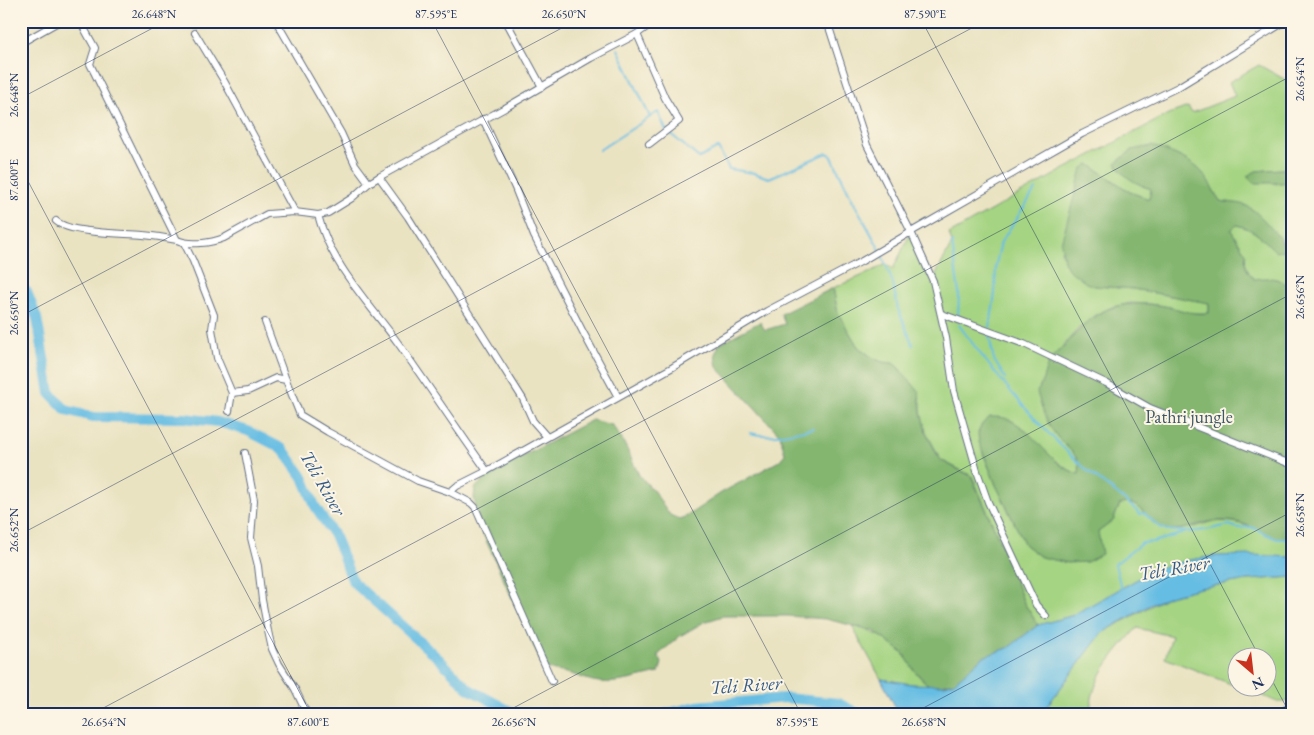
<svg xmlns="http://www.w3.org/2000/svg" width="1314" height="735" viewBox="0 0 1314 735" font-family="'EB Garamond',serif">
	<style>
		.green { fill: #a5d482; stroke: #608270 }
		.forest { fill: #84b670; stroke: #507267 }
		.water { fill: #66bde3; stroke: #4076a0 }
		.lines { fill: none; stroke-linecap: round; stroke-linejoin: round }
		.stream { stroke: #66bde3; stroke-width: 2 }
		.river { stroke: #66bde3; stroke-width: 10 }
		.street-casing { stroke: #636e81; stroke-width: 8 }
		.highway-casing { stroke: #636e81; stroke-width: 13 }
		.street { stroke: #fff; stroke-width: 6 }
		.highway { stroke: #fff; stroke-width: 11 }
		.ticks { fill: none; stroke: #1b2f5e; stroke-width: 1; stroke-opacity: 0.45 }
		.labels { text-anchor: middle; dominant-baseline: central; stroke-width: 4; stroke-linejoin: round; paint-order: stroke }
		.park-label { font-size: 18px; fill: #3e5867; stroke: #fcf5e5 }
		.water-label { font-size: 19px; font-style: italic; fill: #325a86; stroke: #fcf5e5 }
		.neatline { fill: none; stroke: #1b2f5e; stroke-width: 2 }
		.ticks-label { font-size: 12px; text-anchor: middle; fill: #1b2f5e }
	</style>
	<rect width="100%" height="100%" fill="#fcf5e5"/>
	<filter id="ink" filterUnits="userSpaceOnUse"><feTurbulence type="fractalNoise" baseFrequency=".02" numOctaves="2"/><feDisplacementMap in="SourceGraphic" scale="10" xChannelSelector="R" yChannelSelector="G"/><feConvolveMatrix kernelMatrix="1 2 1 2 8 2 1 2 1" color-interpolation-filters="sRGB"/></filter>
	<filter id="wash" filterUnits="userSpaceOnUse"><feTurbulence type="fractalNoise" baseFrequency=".0096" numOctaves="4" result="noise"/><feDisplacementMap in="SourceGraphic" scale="20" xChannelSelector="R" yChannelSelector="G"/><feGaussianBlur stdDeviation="1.12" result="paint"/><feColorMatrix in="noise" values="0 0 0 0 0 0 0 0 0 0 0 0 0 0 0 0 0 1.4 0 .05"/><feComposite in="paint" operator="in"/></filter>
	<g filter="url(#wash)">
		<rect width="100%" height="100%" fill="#eae3c2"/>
		<g class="green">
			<path d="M 1259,65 L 1293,84 L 1293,168 L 1256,171 L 1276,184 L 1285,182 L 1293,183 L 1293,234 L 1291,237 L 1293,243 L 1293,291 C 1282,277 1271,277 1255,280 L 1248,272 L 1241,246 L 1230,230 L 1237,225 C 1255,229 1264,240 1276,252 L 1283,241 L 1239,204 L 1220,201 L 1210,185 L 1142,186 L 1151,189 L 1149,199 L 1130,192 L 1089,164 L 1061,252 L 1069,269 L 1095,286 L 1133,289 L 1209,303 L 1209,313 L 1190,313 L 1170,307 L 1150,304 L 1131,303 L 1112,307 L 1095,315 L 1079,328 L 1052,358 L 1042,384 L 1056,435 L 1075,455 L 1080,464 L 1079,474 C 1057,468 1030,435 1011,420 L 982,451 L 996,485 L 1025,545 L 1041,557 L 1068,563 L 1098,532 L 1113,521 L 1120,504 L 1129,503 L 1138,506 L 1144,513 L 1195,527 L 1213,521 L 1234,522 L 1251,527 L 1277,539 L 1293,539 L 1293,557 L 1214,556 L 1185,561 L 1156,569 L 1071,616 L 1038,625 L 1024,603 L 996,532 L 972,476 L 941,460 L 926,432 L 921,412 L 921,402 L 900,369 L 893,363 L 882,362 L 873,358 L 858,347 L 838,313 L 833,288 L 871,272 L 886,264 L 893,269 L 911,232 L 933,280 L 952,243 L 949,234 L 1061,171 L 1169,114 L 1188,107 L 1192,113 L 1235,96 L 1229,82 Z"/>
			<path d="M 1293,577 L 1293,699 C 1277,706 1275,700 1261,695 C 1255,692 1248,690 1241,688 L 1266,688 L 1266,658 L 1236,658 L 1236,686 L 1165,658 L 1172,636 L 1137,628 C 1115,654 1091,677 1090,714 L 1041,714 L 1102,633 L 1169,596 L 1200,588 L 1248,580 Z"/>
			<path d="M 852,626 C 872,631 889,638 903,654 C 915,666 916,682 936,686 L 912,684 L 881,679 Z"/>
		</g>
		<g class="forest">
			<path d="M 1152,146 C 1171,152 1195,161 1206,177 C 1211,185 1215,194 1220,201 C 1229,203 1238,202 1247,206 C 1259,212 1281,238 1286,250 L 1276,252 C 1264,240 1255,229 1237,225 L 1231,230 L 1246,254 C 1244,266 1247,271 1254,279 C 1271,277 1282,277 1293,291 L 1293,539 C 1288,539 1282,540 1277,539 C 1269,537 1261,531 1253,528 C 1242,522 1228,520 1216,521 C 1197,522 1180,536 1160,527 C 1143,519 1144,500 1120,504 L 1113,521 L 1098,532 L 1102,554 L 1087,562 L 1068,563 L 1041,557 L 1025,545 L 996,485 L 979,442 L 978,433 L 982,424 L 990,417 C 997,417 1004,417 1010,420 C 1036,432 1050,466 1079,474 C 1082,454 1067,450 1056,435 C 1047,424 1041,407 1037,392 C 1043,383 1044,373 1048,364 C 1052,356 1060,350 1066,344 C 1095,311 1112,300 1156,305 C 1175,306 1190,316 1209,313 L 1209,303 L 1133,289 L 1095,286 L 1086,283 L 1068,269 L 1064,261 L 1061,243 L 1082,169 L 1089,164 L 1130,192 L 1149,199 L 1151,189 C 1137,184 1122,177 1116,163 L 1132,150 Z"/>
			<polygon points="1293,168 1293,183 1253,183 1247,176 1256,171"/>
			<path d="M 833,288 L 838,313 L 858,347 L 873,358 L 882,362 L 893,363 L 907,377 L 919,392 L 921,412 L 926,432 L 940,460 L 971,476 L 996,532 L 1024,603 L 1038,625 L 1008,648 L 983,657 L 954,682 L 936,686 L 927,684 L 914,670 L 904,654 L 874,631 L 826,619 L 788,616 L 723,616 L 704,622 L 680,636 L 658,655 L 662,663 L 659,673 C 639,677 614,686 593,681 C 585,679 576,675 567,673 C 554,670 555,673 542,665 L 480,527 L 474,498 L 475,488 L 491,473 L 592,420 L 612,425 L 623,441 L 639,475 L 653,490 L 670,515 L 679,519 L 687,516 L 721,493 L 779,461 L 785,454 L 780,435 L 717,367 L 715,354 L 720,343 L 760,322 L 765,330 L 785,324 L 781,314 Z"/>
		</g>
		<polygon class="water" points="1251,555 1293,557 1293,577 1248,580 1200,588 1169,596 1150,605 1102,633 1041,714 899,714 881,679 912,684 945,685 954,682 983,657 1008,648 1038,625 1071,616 1156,569 1185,561 1214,556"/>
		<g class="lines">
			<g class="stream">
				<polyline points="618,49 650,117"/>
				<polyline points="599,150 658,112 666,130 699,158 718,148 729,169 754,173 769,178 827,153 831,155 852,199 880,250 893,283 898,309 913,345"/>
				<polyline points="952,243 959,293 958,317"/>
				<path d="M 959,325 C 994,374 1034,421 1079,463 C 1098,481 1121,495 1140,514 L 1144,513 L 1158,526 L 1167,530 L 1187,532 L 1206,530 L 1229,525 L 1238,528 L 1251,527 L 1277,539 L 1293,539"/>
				<polyline points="990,327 995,293 996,264 1001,242 1036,189"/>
				<polyline points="989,336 994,360 1005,378"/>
				<path d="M 750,433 C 771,439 792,432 813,428"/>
				<polyline points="1121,588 1115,564 1142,543 1153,542 1184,533"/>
			</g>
			<g class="river">
				<polyline points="21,288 27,292 37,318 50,393 66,410 93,417 184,418 218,422 248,431 283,449 303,477 315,506 335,537 353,582 439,659 469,689 510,711 521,714"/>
				<polyline points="664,714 697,706 785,698 838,703 859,714"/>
			</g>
		</g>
	</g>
	<g filter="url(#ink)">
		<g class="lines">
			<g class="street-casing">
				<g id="street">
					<path d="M 80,21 L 95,48 L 90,64 L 177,240 C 190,246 211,243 224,238 L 267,214 L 295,212 L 318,215 L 328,213 L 352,198 L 369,183 L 379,177 L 505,108 L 591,58 L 637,34 L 655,21"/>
					<polyline points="276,21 341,133 355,164 369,183"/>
					<polyline points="506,21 542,87"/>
					<polyline points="827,21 867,145 911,232 1082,134 1178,87 1286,21"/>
					<polyline points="195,33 224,81 295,212"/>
					<polyline points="637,34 665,98 679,121 649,144"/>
					<polyline points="21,43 60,21"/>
					<polyline points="483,119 515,188 534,236 584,334 618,397"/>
					<polyline points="379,177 408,217 523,399 533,421 547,437"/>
					<path d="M 318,215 C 331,265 369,303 398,343 C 428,385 457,429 487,471"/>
					<path d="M 56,221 C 71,234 122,233 143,235 C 154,236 166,238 177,240"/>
					<polyline points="184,243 193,261 214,315 212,329 217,358 232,393 229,411"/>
					<polyline points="942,314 1024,344 1106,383 1150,408 1293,465"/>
					<polyline points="265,322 286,380"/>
					<polyline points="232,393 248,391 276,378 286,380 300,415 328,432 418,481 450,492"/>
					<polyline points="245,453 254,500 251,538 258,566 262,600 268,631 272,649 279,664 295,689 307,714"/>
					<polyline points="552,681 475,507 471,503 450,492 457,486 487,471 673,367 767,311 862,261 911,232 933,281 946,338 954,391 977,471 988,502 1036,605 1046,616"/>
				</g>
			</g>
			<g class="highway-casing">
				<polyline id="highway" points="1284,714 1293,707"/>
			</g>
			<use href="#street" class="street"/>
			<use href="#highway" class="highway"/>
		</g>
	</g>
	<path class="ticks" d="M 432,21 L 801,714M 922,21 L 1260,658M 21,98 L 166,21M 21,168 L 311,714M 21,316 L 575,21M 21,534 L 985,21M 1266,669 L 1290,714M 92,714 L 1293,75M 502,714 L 1293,293M 912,714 L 1293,511"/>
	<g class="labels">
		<g class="park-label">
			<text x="1189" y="416">Pathri jungle</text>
		</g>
		<g class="water-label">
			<text transform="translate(323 483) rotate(60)">Teli River</text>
			<text transform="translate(1174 568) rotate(-10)">Teli River</text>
			<text transform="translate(746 685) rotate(-4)">Teli River</text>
		</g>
	</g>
	<rect width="1314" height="735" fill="none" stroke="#fcf5e5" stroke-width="55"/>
	<g transform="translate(1252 672) rotate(152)"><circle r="24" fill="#fcf5e5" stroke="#a2a6af"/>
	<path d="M0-4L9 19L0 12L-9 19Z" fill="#c8321e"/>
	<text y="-8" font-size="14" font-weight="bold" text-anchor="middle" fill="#1b2f5e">N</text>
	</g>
	<rect x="28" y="28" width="1258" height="680" class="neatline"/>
	<g class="ticks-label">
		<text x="154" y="18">26.648°N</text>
		<text x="436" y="18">87.595°E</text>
		<text x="564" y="18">26.650°N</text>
		<text x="925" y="18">87.590°E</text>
		<text transform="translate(1300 79) rotate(-90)" y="4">26.654°N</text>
		<text transform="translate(14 95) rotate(-90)" y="4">26.648°N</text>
		<text transform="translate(14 180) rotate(-90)" y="4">87.600°E</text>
		<text transform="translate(1300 297) rotate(-90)" y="4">26.656°N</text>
		<text transform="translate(14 313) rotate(-90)" y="4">26.650°N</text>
		<text transform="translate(1300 515) rotate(-90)" y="4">26.658°N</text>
		<text transform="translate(14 530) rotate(-90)" y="4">26.652°N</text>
		<text x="104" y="726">26.654°N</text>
		<text x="308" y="726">87.600°E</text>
		<text x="514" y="726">26.656°N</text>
		<text x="797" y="726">87.595°E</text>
		<text x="924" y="726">26.658°N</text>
	</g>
</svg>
